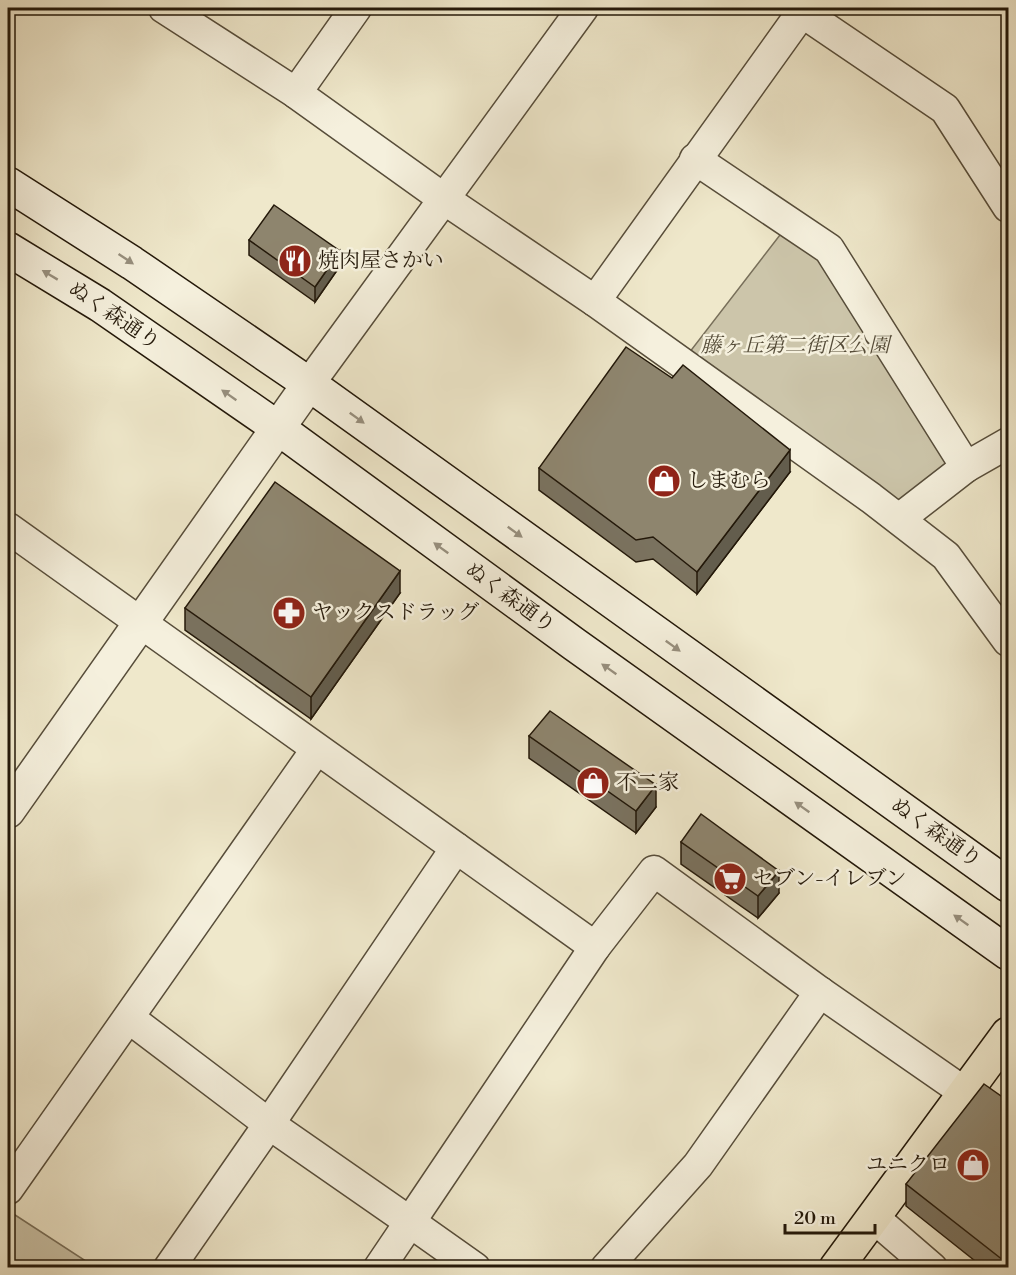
<svg xmlns="http://www.w3.org/2000/svg" width="1016" height="1275" viewBox="0 0 1016 1275" font-family="'Libre Bodoni','Noto Serif JP',serif">
	<style>
		.green { fill: #ccc5aa; stroke: #786f5a; stroke-width: 1.5 }
		.lines { fill: none; stroke-linecap: round; stroke-linejoin: round }
		.minor-casing { stroke: #574d3a; stroke-width: 33 }
		.tertiary-casing { stroke: #574d3a; stroke-width: 36 }
		.secondary-casing { stroke: #24190a; stroke-width: 36 }
		.primary-casing { stroke: #24190a; stroke-width: 36 }
		.minor { stroke: #f5f0dd; stroke-width: 30 }
		.tertiary { stroke: #f5f0dd; stroke-width: 33 }
		.secondary { stroke: #f5f0dd; stroke-width: 33 }
		.primary { stroke: #efe8cb; stroke-width: 33 }
		.wall { fill: #7a725f; stroke: #24190a; stroke-width: 1.5 }
		.shaded-wall { fill: #635d4d; stroke: #24190a; stroke-width: 1.5 }
		.building { fill: #8e856e; stroke: #24190a; stroke-width: 1.5 }
		.oneway { fill: #978f7e }
		.labels { text-anchor: middle; dominant-baseline: central; stroke-width: 5; stroke-linejoin: round; paint-order: stroke }
		.poi-label { font-size: 21px; fill: #24190a; stroke: #f5f0dd; text-anchor: start }
		.street-label { font-size: 21px; fill: #24190a; stroke: #f5f0dd }
		.park-label { font-size: 21px; font-style: italic; fill: #564d3a; stroke: #f5f0dd }
	</style>
	<rect width="100%" height="100%" fill="#efe8cb"/>
	<filter id="stains"><feTurbulence type="fractalNoise" baseFrequency=".00333" numOctaves="4"/><feColorMatrix values="0 0 0 0 .2 0 0 0 0 .09 0 0 0 0 .02 0 0 0 .5 -.17"/></filter>
	<radialGradient id="worn" r=".72"><stop offset=".6" stop-color="#630" stop-opacity="0"/><stop offset="1" stop-color="#630" stop-opacity=".3"/></radialGradient>
	<g class="green">
		<polygon points="790,222 829,249 966,467 899,519 682,362"/>
		<polygon points="12,1213 95,1267 8,1267 8,1219"/>
	</g>
	<g class="lines">
		<g class="minor-casing">
			<g id="minor">
				<polyline points="164,8 296,93 444,199 595,301 871,498 946,556 1008,641"/>
				<polyline points="802,12 945,109 1008,207"/>
				<polyline points="296,93 356,8"/>
				<polyline points="695,159 829,249 966,467"/>
				<polyline points="595,301 805,8"/>
				<polyline points="309,384 583,8"/>
				<polyline points="899,519 966,467 1008,443"/>
				<polyline points="8,528 595,947"/>
				<polyline points="129,1018 269,1124 410,1222 595,947 654,871 820,992 964,1092"/>
				<polyline points="8,1189 316,750"/>
				<polyline points="873,1217 932,1268"/>
				<polyline points="169,1268 269,1124 456,848"/>
				<polyline points="379,1268 410,1222 475,1268"/>
				<polyline points="606,1268 698,1165 820,992"/>
			</g>
		</g>
		<g class="tertiary-casing">
			<polyline id="tertiary" points="8,811 309,384"/>
		</g>
		<g class="secondary-casing">
			<g id="secondary">
				<polyline points="8,184 132,263 309,384 1008,885"/>
				<polyline points="8,249 100,305 278,428 574,644 1008,953"/>
			</g>
		</g>
		<g class="primary-casing">
			<polyline id="primary" points="836,1268 1008,1034"/>
		</g>
		<use href="#minor" class="minor"/>
		<use href="#tertiary" class="tertiary"/>
		<use href="#secondary" class="secondary"/>
		<use href="#primary" class="primary"/>
	</g>
	<g class="wall">
		<polygon points="249,240 340,266 315,302 249,255"/>
		<polygon points="539,468 790,472 697,594 653,559 636,562 539,490"/>
		<polygon points="400,593 311,719 185,630 185,608"/>
		<polygon points="529,736 656,807 636,833 529,758"/>
		<polygon points="681,842 779,893 758,918 681,864"/>
		<polygon points="1008,1101 1008,1268 984,1268 906,1206 906,1184"/>
	</g>
	<g class="shaded-wall">
		<polygon points="340,251 340,266 315,302 315,287"/>
		<polygon points="790,450 790,472 697,594 697,572"/>
		<polygon points="400,571 400,593 311,719 311,697"/>
		<polygon points="656,785 656,807 636,833 636,811"/>
		<polygon points="779,871 779,893 758,918 758,896"/>
	</g>
	<g class="building">
		<polygon points="274,205 340,251 315,287 249,240"/>
		<polygon points="626,347 672,378 683,365 790,450 697,572 653,537 636,540 539,468"/>
		<polygon points="275,482 400,571 311,697 185,608"/>
		<polygon points="550,711 656,785 636,811 529,736"/>
		<polygon points="701,814 779,871 758,896 681,842"/>
		<polygon points="984,1084 1008,1101 1008,1264 906,1184"/>
	</g>
	<defs><path id="oneway-solid" d="M-6-.8H1V-3.2L6.5 0L1 3.2V.8H-6Z" transform="scale(1.5)"/></defs>
	<g class="oneway">
		<use href="#oneway-solid" transform="translate(126 259) rotate(34)"/>
		<use href="#oneway-solid" transform="translate(50 275) rotate(-149)"/>
		<use href="#oneway-solid" transform="translate(229 395) rotate(-145)"/>
		<use href="#oneway-solid" transform="translate(357 418) rotate(36)"/>
		<use href="#oneway-solid" transform="translate(515 532) rotate(36)"/>
		<use href="#oneway-solid" transform="translate(441 548) rotate(-144)"/>
		<use href="#oneway-solid" transform="translate(673 646) rotate(36)"/>
		<use href="#oneway-solid" transform="translate(609 669) rotate(-145)"/>
		<use href="#oneway-solid" transform="translate(802 807) rotate(-145)"/>
		<use href="#oneway-solid" transform="translate(961 920) rotate(-145)"/>
	</g>
	<defs>
		<g id="restaurant-disc" transform="scale(1.725)"><circle r="9.5" fill="#8f2418" stroke="#f5f0dd"/><path d="M-5-6h1v4h1v-4h1v4h1v-4h1v5L-1.5 .5V6h-2V.5L-5-1ZM5-6V6H3V1.5H1.5Q1.5-4 5-6Z" fill="#fff"/></g>
		<g id="shop-disc" transform="scale(1.725)"><circle r="9.5" fill="#8f2418" stroke="#f5f0dd"/><path d="M-5-2.5h2.3a2.7 3.5 0 0 1 5.4 0H5L5.5 6h-11ZM-1.5-2.5h3a1.5 2.3 0 0 0-3 0Z" fill="#fff"/></g>
		<g id="pharmacy-disc" transform="scale(1.725)"><circle r="9.5" fill="#8f2418" stroke="#f5f0dd"/><path d="M-2-6h4v4h4v4h-4v4h-4v-4h-4v-4h4Z" fill="#fff"/></g>
		<g id="supermarket-disc" transform="scale(1.725)"><circle r="9.5" fill="#8f2418" stroke="#f5f0dd"/><path d="M-6-5.5h2.5l.6 2H6L4.5 2H-2.5L-4.4-4H-6ZM-1.5 3.2a1.3 1.3 0 1 0 .1 0ZM3 3.2a1.3 1.3 0 1 0 .1 0Z" fill="#fff"/></g>
	</defs>
	<g fill-rule="evenodd">
		<use href="#restaurant-disc" x="295" y="261"/>
		<use href="#shop-disc" x="664" y="481"/>
		<use href="#pharmacy-disc" x="289" y="613"/>
		<use href="#shop-disc" x="593" y="783"/>
		<use href="#supermarket-disc" x="730" y="879"/>
		<use href="#shop-disc" x="973" y="1165"/>
	</g>
	<g class="labels">
		<g class="poi-label">
			<text x="318" y="261">焼肉屋さかい</text>
			<text x="687" y="481">しまむら</text>
			<text x="312" y="613">ヤックスドラッグ</text>
			<text x="616" y="783">不二家</text>
			<text x="753" y="879">セブン-イレブン</text>
			<text x="950" y="1165" text-anchor="end">ユニクロ</text>
		</g>
		<g class="street-label">
			<text transform="translate(114 316) rotate(34)">ぬく森通り</text>
			<text transform="translate(510 598) rotate(36)">ぬく森通り</text>
			<text transform="translate(936 833) rotate(35)">ぬく森通り</text>
		</g>
		<g class="park-label">
			<text x="795" y="346">藤ヶ丘第二街区公園</text>
		</g>
	</g>
	<rect width="1016" height="1275" fill="none" stroke="#efe8cb" stroke-width="30"/>
	<rect x="9" y="9" width="998" height="1257" fill="none" stroke="#24190a" stroke-width="3"/>
	<rect x="15" y="15" width="986" height="1245" fill="none" stroke="#24190a" stroke-width="1.5"/>
	<path d="M785 1224v9h90v-9" fill="none" stroke="#24190a" stroke-width="3"/>
	<text x="794" y="1224" font-size="18" fill="#24190a" stroke="#f5f0dd" stroke-width="4.5" paint-order="stroke">20 m</text>
	<rect width="100%" height="100%" filter="url(#stains)"/>
	<rect width="100%" height="100%" fill="url(#worn)"/>
</svg>
